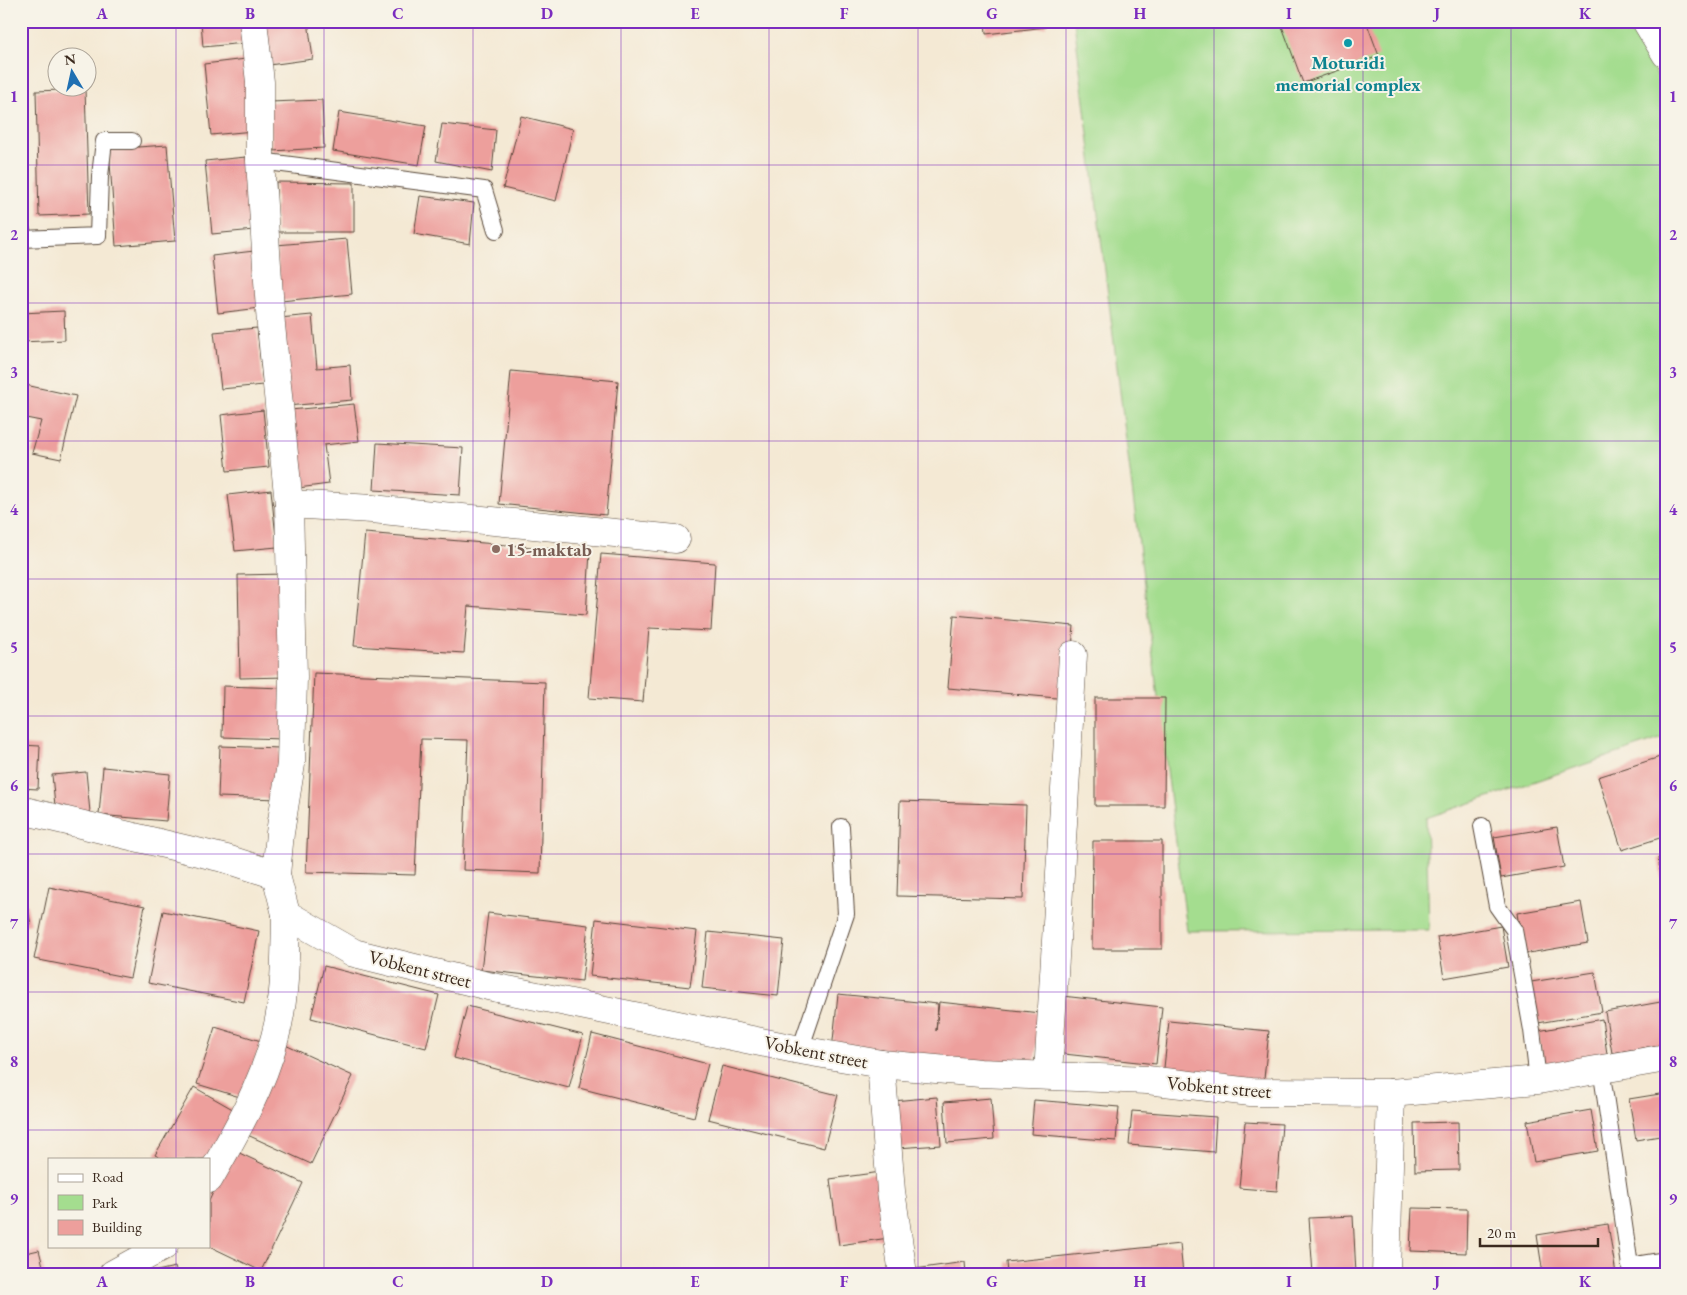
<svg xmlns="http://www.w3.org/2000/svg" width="1687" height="1295" viewBox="0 0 1687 1295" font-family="'EB Garamond',serif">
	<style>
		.green { fill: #a4dd8f; stroke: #708456 }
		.building { fill: #ed9f9c }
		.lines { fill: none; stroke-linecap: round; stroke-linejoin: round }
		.lane-casing { stroke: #574739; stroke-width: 18 }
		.street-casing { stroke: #574739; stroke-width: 29 }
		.secondary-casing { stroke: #574739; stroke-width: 29 }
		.lane { stroke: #fff; stroke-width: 16 }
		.street { stroke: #fff; stroke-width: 28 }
		.secondary { stroke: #fff; stroke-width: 28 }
		.grid { fill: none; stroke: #7b2cbf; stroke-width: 1; stroke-opacity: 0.55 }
		.culture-dot { fill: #0f9aa8; stroke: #f7f3e8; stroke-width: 2 }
		.education-dot { fill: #8d6e63; stroke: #f7f3e8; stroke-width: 2 }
		.labels { text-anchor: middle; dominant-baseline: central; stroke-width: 4; stroke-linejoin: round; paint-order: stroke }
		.culture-label { font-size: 19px; font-weight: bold; fill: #0d838f; stroke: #f7f3e8 }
		.education-label { font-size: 19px; font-weight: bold; fill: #785e54; stroke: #f7f3e8; text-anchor: start }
		.street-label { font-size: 19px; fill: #3b2a1e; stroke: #f7f3e8 }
		.neatline { fill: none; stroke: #7b2cbf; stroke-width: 2 }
		.grid-label { font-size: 16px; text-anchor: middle; font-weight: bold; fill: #7b2cbf }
	</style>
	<rect width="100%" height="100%" fill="#f7f3e8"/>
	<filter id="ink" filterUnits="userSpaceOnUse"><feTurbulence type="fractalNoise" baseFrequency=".02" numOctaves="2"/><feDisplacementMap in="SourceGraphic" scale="10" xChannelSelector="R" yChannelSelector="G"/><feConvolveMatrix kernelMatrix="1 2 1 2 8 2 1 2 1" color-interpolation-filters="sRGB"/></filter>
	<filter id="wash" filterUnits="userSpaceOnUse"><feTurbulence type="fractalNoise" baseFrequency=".0096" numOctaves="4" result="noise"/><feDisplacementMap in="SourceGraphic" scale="20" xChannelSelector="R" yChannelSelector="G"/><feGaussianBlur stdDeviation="1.12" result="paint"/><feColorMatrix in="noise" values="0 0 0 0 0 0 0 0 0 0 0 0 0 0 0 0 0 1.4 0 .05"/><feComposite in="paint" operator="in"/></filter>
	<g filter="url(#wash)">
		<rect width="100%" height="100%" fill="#f4e9d4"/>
		<polygon class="green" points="1074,21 1628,21 1666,92 1666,737 1426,818 1429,930 1187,931"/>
		<g id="blocks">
			<g class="building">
				<polygon points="201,21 243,21 245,43 203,47"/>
				<polygon points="263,21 308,21 313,59 269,65"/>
				<polygon points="985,21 1046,21 1046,27 986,34"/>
				<polygon points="1280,21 1366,21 1379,56 1303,83"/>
				<polygon points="246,59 253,131 211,135 204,64"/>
				<polygon points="85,89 89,214 39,216 36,91"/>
				<polygon points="322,100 324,148 272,151 270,102"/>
				<polygon points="339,112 426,126 419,165 333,151"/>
				<polygon points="521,116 573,129 556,201 503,188"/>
				<polygon points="442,124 496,130 492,172 436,161"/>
				<polygon points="167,145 175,241 116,246 109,149"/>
				<polygon points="246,157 254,230 212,234 205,161"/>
				<polygon points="276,182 354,183 354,232 276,232"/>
				<polygon points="420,196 474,203 470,244 414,234"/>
				<polygon points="21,204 31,231 21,234"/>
				<polygon points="347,239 352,294 281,301 276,245"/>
				<polygon points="254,251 260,308 218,313 212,256"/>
				<polygon points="64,311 65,340 21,342 21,313"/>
				<polygon points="312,315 317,368 350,365 352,400 287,406 279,318"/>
				<polygon points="257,328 263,385 221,389 214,332"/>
				<polygon points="511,371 618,381 606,515 499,504"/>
				<polygon points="21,384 76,396 61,459 32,453 41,421 21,417"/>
				<polygon points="354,404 359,441 324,445 329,484 298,488 290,410"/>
				<polygon points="263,410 269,467 227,471 221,415"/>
				<polygon points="377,443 463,448 460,495 374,490"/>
				<polygon points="271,490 277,547 235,551 228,495"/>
				<polygon points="365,533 590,552 586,615 468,606 464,653 354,646"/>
				<polygon points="601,554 715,563 711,631 649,628 643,702 589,698"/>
				<polygon points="286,574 288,677 240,678 238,575"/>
				<polygon points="954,615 1074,626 1067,699 948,688"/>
				<polygon points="314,673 545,682 540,873 463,870 468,740 421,739 415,875 306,872"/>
				<polygon points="223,686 284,688 282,739 222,737"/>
				<polygon points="1095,698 1165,698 1164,806 1095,806"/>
				<polygon points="21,745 40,746 38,789 21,788"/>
				<polygon points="220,746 280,748 279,799 218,797"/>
				<polygon points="1666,755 1666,836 1622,850 1598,777"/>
				<polygon points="103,767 170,774 166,821 99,815"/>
				<polygon points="86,772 90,812 56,816 52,775"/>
				<polygon points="900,801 1026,805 1023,899 897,896"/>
				<polygon points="1557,827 1564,867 1501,878 1494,837"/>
				<polygon points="1093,841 1162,841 1162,949 1092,949"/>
				<polygon points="1666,857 1666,901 1665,901 1658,858"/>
				<polygon points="21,880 31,924 21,926"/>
				<polygon points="49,887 145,906 130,978 34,959"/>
				<polygon points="1581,902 1588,943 1523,954 1517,913"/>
				<polygon points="163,911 259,931 244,1002 148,983"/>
				<polygon points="488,913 588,925 582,981 481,970"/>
				<polygon points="596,919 697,931 690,987 590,976"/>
				<polygon points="1501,926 1508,967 1444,978 1437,937"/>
				<polygon points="708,932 784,940 778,996 702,988"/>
				<polygon points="324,966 439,995 426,1048 311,1018"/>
				<polygon points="1595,972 1602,1012 1538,1023 1531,982"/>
				<polygon points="838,994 938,1004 936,1031 939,1002 1040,1013 1034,1070 832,1050"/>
				<polygon points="1062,996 1162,1007 1156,1064 1055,1053"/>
				<polygon points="1666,1001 1666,1044 1612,1053 1605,1012"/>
				<polygon points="467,1006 583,1035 569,1088 454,1058"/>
				<polygon points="1602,1019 1608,1061 1545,1071 1538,1031"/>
				<polygon points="1169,1021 1269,1031 1263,1088 1163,1077"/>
				<polygon points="215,1027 261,1041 243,1098 197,1084"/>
				<polygon points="592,1034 708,1064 694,1117 579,1088"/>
				<polygon points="283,1044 353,1076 311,1164 241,1132"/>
				<polygon points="722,1066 838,1095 824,1148 708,1119"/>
				<polygon points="194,1087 236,1111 208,1159 162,1159 155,1155"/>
				<polygon points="1666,1093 1666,1135 1636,1140 1629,1099"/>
				<polygon points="937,1097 941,1145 897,1148 893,1101"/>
				<polygon points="991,1098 994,1139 947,1143 944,1102"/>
				<polygon points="1034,1100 1119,1107 1116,1141 1031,1134"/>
				<polygon points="1591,1110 1598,1151 1534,1162 1527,1121"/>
				<polygon points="1132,1111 1216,1117 1214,1152 1129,1145"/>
				<polygon points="1245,1122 1282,1124 1277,1191 1239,1188"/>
				<polygon points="1458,1122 1459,1170 1415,1171 1414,1123"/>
				<polygon points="233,1150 303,1183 261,1271 209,1246 209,1201"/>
				<polygon points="881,1172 889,1238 839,1245 830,1179"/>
				<polygon points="1412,1208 1467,1209 1466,1253 1410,1251"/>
				<polygon points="1353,1216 1356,1274 1313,1274 1309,1218"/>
				<polygon points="1608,1224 1616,1274 1543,1274 1537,1235"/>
				<polygon points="1180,1244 1183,1274 1007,1274 1006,1262"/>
				<polygon points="39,1250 45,1274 21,1274 21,1254"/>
				<polygon points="965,1262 966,1274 915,1274 915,1269"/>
				<polygon points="175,1267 177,1274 148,1274 148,1273"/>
				<polygon points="1666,1269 1666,1274 1643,1274 1643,1273"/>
			</g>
		</g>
	</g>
	<g filter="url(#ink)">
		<use href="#blocks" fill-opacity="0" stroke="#574739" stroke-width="1"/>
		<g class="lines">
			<g class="lane-casing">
				<g id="lane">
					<polyline points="260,161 484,190 496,230"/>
					<polyline points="21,239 98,236 100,176 104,141 132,141"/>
					<polyline points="1482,826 1497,906 1514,930 1532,1030 1538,1080"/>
					<polyline points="800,1050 846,914 841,827"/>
					<polyline points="1601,1068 1630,1266 1666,1260"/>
				</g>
			</g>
			<g class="street-casing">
				<g id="street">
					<polyline points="253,21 260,82 260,161 271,325 289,504 293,677 291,764 280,833 276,875"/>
					<polyline points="289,504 372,509 676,539"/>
					<polyline points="21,810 227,859 276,875 286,914 354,953 488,986 800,1050 881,1064 980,1073 1147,1080 1251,1092 1391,1093 1538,1080 1666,1058"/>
					<polyline points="881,1064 891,1191 903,1274"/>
					<polyline points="1048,1075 1073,655"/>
					<path d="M 209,1179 C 235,1134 262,1087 275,1037 C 286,997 285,955 286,914"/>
					<polyline points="113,1274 164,1246"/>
					<polyline points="1386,1274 1391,1093"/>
				</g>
			</g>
			<g class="secondary-casing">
				<polyline id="secondary" points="1646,21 1666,54"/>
			</g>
			<use href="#lane" class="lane"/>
			<use href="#street" class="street"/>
			<use href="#secondary" class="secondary"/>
		</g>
	</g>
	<path class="grid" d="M 176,21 L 176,1159M 324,21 L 324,1274M 473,21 L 473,1274M 621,21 L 621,1274M 769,21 L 769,1274M 918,21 L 918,1274M 1066,21 L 1066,1274M 1214,21 L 1214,1274M 1363,21 L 1363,1274M 1511,21 L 1511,1274M 21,165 L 1666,165M 21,303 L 1666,303M 21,441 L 1666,441M 21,579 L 1666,579M 21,716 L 1666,716M 21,854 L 1666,854M 21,992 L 1666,992M 21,1130 L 1666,1130M 176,1246 L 176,1274"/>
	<circle class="culture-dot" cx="1348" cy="43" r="5"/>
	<circle class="education-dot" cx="496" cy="549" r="5"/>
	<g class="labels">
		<g class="culture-label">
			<text x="1348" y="62">Moturidi<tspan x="1348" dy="22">memorial complex</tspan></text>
		</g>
		<g class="education-label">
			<text x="506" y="549">15-maktab</text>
		</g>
		<g class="street-label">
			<text transform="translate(420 969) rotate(14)">Vobkent street</text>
			<text transform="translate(816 1052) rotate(11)">Vobkent street</text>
			<text transform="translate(1219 1087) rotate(5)">Vobkent street</text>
		</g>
	</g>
	<rect width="1687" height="1295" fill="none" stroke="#f7f3e8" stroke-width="55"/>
	<rect x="48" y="1158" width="162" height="90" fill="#f7f3e8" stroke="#aca397"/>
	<rect x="58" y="1174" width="25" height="8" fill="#ffffff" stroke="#aca397"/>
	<text x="92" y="1182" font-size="15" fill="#3b2a1e">Road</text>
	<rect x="58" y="1195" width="25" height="15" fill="#a4dd8f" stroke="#aca397"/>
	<text x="92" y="1208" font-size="15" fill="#3b2a1e">Park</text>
	<rect x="58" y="1220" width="25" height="15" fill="#ed9f9c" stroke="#aca397"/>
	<text x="92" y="1232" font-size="15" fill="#3b2a1e">Building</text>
	<g transform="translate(72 72) rotate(351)"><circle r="24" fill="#f7f3e8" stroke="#aca397"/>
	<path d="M0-4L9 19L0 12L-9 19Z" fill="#1f6fb2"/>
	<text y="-8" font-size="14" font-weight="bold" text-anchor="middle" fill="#3b2a1e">N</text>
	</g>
	<path d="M1480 1238v8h118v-8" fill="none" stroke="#3b2a1e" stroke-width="2.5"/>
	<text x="1487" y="1238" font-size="15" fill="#3b2a1e" stroke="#f7f3e8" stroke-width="4" paint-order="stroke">20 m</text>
	<rect x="28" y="28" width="1632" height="1240" class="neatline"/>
	<g class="grid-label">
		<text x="102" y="19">A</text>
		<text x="250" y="19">B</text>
		<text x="398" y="19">C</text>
		<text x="547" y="19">D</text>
		<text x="695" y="19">E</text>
		<text x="844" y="19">F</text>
		<text x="992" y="19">G</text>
		<text x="1140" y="19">H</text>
		<text x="1289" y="19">I</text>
		<text x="1437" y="19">J</text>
		<text x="1585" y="19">K</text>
		<text x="14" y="102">1</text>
		<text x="1673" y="102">1</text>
		<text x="14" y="240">2</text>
		<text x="1673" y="240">2</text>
		<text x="14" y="378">3</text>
		<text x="1673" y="378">3</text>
		<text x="14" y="515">4</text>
		<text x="1673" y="515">4</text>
		<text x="14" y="653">5</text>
		<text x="1673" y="653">5</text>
		<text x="14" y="791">6</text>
		<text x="1673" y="791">6</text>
		<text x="14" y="929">7</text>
		<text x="1673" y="929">7</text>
		<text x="14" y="1067">8</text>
		<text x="1673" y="1067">8</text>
		<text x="14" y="1204">9</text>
		<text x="1673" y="1204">9</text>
		<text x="102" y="1287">A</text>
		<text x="250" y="1287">B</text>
		<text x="398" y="1287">C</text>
		<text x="547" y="1287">D</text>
		<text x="695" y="1287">E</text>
		<text x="844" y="1287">F</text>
		<text x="992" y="1287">G</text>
		<text x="1140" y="1287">H</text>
		<text x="1289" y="1287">I</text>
		<text x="1437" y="1287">J</text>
		<text x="1585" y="1287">K</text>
	</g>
</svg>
